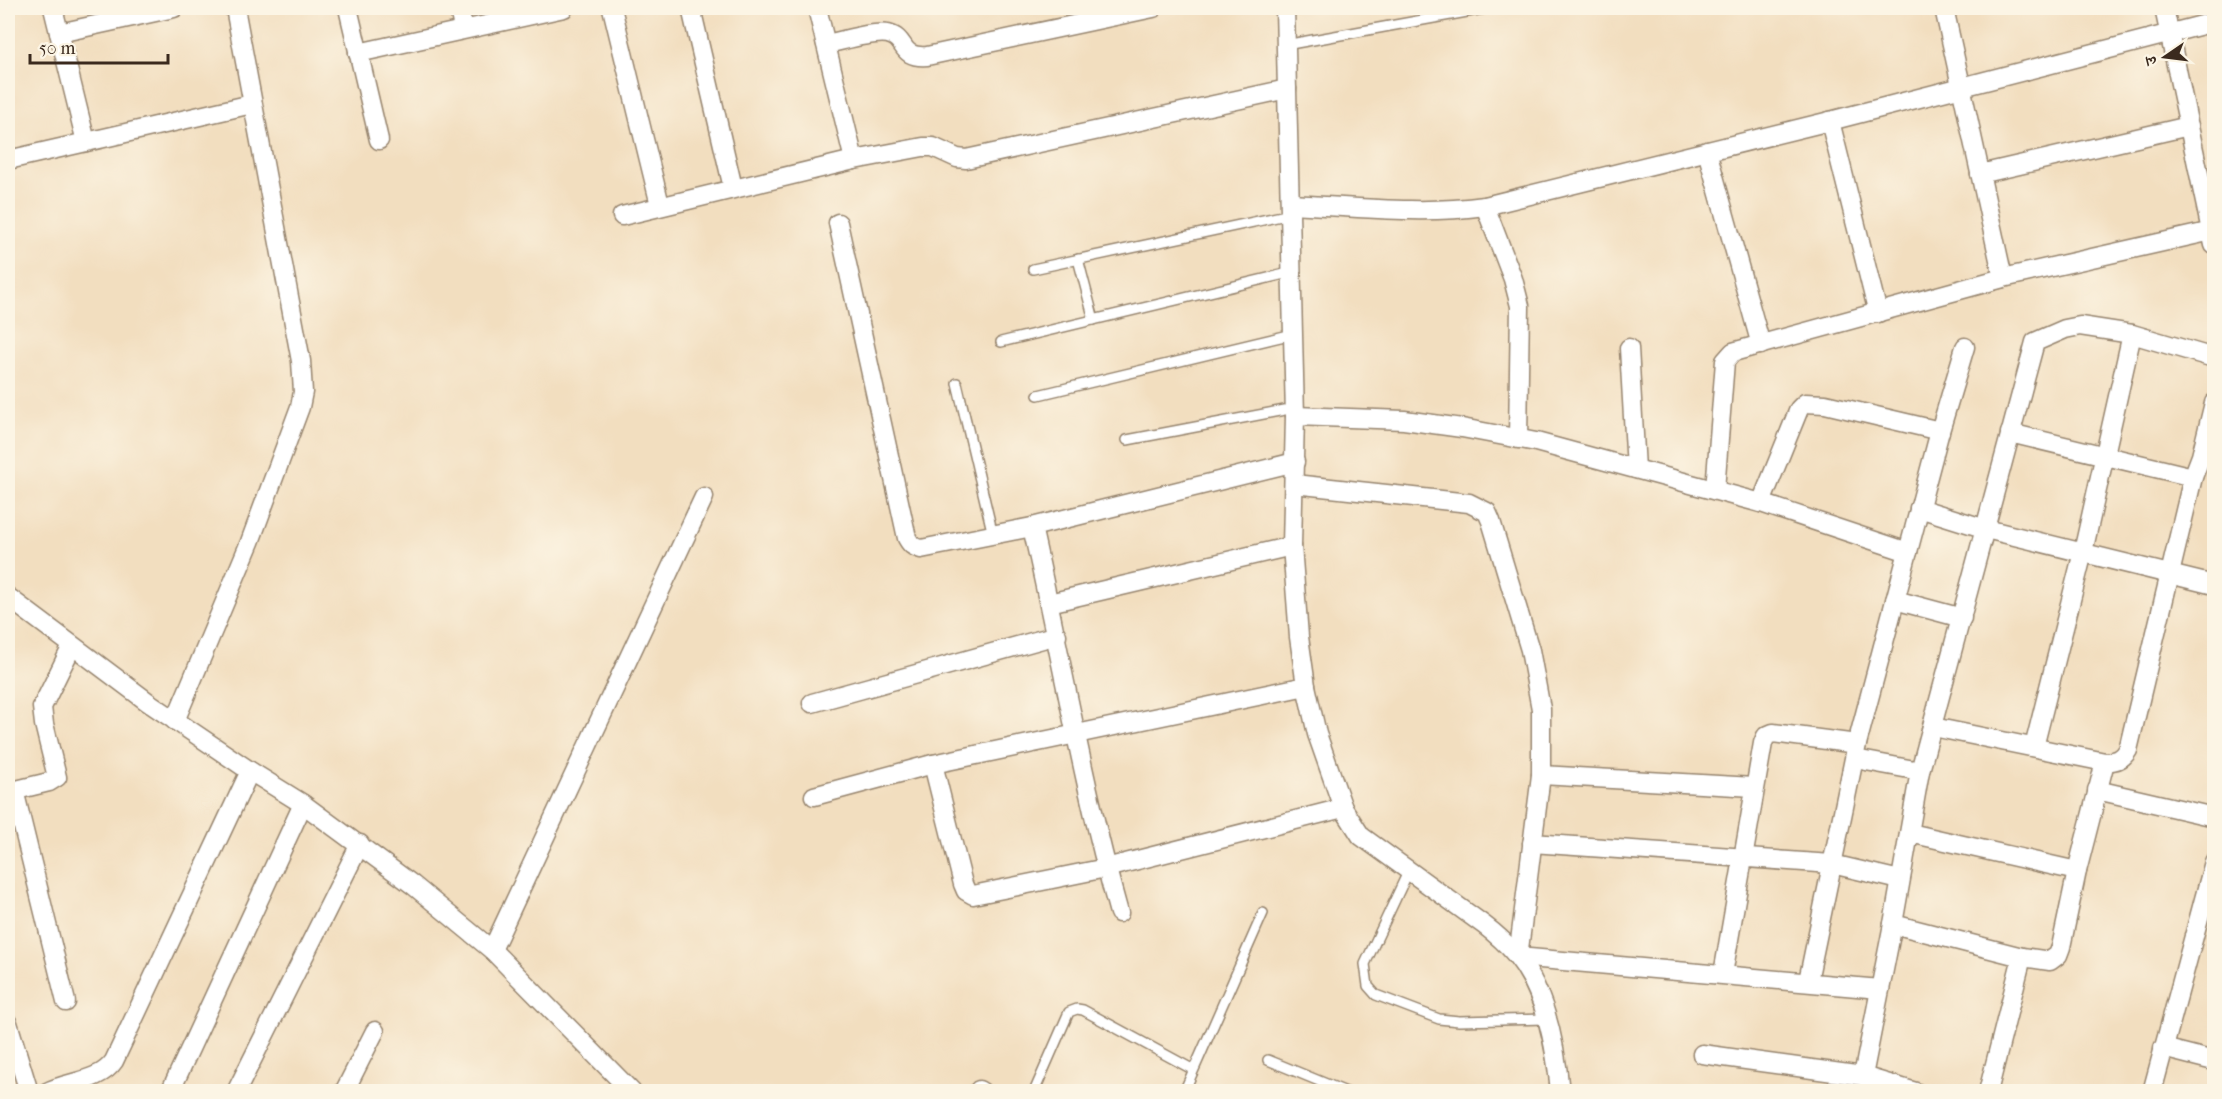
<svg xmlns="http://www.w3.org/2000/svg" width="2222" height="1099" viewBox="0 0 2222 1099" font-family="'IM FELL French Canon','Noto Serif Devanagari',serif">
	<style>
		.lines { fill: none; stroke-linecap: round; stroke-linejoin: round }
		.lane-casing { stroke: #96846e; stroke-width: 12 }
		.street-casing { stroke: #96846e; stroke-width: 21 }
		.lane { stroke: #fff; stroke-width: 9 }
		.street { stroke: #fff; stroke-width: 18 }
	</style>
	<rect width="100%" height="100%" fill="#fcf5e5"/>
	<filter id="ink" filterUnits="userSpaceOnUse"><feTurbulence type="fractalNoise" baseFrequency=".0167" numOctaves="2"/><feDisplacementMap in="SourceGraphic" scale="12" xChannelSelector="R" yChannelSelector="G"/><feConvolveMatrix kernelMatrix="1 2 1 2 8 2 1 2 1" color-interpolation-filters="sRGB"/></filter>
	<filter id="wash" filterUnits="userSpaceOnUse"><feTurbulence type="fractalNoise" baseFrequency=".008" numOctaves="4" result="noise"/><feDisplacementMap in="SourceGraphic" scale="24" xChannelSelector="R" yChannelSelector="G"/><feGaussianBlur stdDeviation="1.35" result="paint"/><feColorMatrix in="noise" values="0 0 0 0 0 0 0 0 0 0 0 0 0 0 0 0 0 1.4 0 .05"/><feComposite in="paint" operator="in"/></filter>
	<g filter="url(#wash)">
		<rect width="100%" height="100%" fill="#f2debf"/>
	</g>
	<g filter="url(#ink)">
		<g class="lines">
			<g class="lane-casing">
				<g id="lane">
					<polyline points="1285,45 1489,8"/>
					<polyline points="1078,259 1094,320"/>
					<polyline points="1033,269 1291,214"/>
					<polyline points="1001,342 1293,272"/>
					<polyline points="957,383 993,535"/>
					<polyline points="1038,395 1293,334"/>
					<polyline points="1127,440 1295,408"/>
					<polyline points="1409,870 1365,964 1368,986 1376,995 1439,1019 1459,1021 1546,1019"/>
					<polyline points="1268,1060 1346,1092"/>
					<polyline points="1034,1092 1069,1012 1077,1009 1083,1010 1192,1069"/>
					<polyline points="1184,1092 1263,913"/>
				</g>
			</g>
			<g class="street-casing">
				<g id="street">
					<polyline points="53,8 86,142"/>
					<polyline points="348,8 379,140"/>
					<polyline points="459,8 463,29"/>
					<polyline points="612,8 660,205"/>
					<polyline points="691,8 733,188"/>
					<polyline points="817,8 854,160"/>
					<path d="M 1285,8 L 1295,416 L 1292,546 L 1299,637 L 1306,686 L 1317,734 L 1343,808 L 1361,836 L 1484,925 C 1496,934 1507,944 1517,956 C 1545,991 1556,1048 1560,1092"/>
					<polyline points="1944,8 2003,278"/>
					<polyline points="2164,8 2214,245"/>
					<polyline points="59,33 174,8"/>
					<path d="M 826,44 C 842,41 873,31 888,34 C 908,39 898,58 927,56 L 1153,8"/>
					<polyline points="358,53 564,8"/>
					<polyline points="1830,121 1878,313"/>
					<polyline points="1707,151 1761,345"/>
					<polyline points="8,160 252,104"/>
					<polyline points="1980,174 2189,126"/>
					<path d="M 1291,204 C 1355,207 1422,215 1485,206 L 1830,121 L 2214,22"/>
					<polyline points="1485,206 1513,279 1520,306 1518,439"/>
					<polyline points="622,216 854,160 923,147 933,147 957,158 966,159 1287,89"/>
					<path d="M 838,223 L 907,538 C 911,545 913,547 921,549 L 1032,527 L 1295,462"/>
					<polyline points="1629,348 1636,469"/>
					<polyline points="1295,416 1404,420 1462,428 1536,442 1761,503 1908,552"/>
					<polyline points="2010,433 2193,477"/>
					<polyline points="1294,484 1469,503 1487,512 1491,521 1530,650 1541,709 1541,775 1518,957 1880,989"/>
					<polyline points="1715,490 1725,361 1733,352 2003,278 2212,231"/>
					<polyline points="1761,503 1799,409 1805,403 1825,404 1940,431"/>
					<polyline points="1919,508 1986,529 2214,585"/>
					<path d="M 1032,527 C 1061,655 1083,786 1119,913"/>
					<polyline points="8,597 148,702 250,771 303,804 413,885 492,950 632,1092"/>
					<polyline points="1895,600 1962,618"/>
					<polyline points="1049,603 1292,546"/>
					<polyline points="812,703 1057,635"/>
					<polyline points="175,721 250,542 300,407 303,392 301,361 235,8"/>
					<path d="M 1933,727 L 2105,762 C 2116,761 2122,760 2128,750 L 2193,477 L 2201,456 L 2214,403"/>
					<polyline points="2034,747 2083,552 2132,334"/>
					<polyline points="1855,759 1920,771"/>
					<polyline points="933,764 963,884 966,891 973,895 1106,868 1343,808"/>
					<polyline points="1541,775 1754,787"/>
					<polyline points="14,790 66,1002"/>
					<polyline points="2097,790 2214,817"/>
					<polyline points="8,792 49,782 57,777 44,724 42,707 72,646"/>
					<polyline points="814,796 933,764 1306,686"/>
					<polyline points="1910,833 2077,871"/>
					<polyline points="1532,843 1832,864 1900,880"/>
					<polyline points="1893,924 2022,957 2050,961 2058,955 2061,947 2077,871 2105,762"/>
					<polyline points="492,950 704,497"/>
					<polyline points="1723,974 1763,743 1766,736 1773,733 1857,744 1940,431 1965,347"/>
					<polyline points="1808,981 1857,744"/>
					<polyline points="8,1023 29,1092"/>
					<polyline points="2163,1048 2214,1061"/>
					<polyline points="1702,1054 1863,1076 1916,1092"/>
					<polyline points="1863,1076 1893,924 1920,771 2035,342 2065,329 2080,326 2132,334 2214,358"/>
					<polyline points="979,1090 982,1092"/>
					<path d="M 47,1092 C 68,1081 100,1082 114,1061 L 250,771"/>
					<polyline points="170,1092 303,804"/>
					<polyline points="236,1092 360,844"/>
					<polyline points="344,1092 375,1031"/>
					<polyline points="1988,1092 2022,957"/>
					<polyline points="2152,1092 2214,862"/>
				</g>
			</g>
			<use href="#lane" class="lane"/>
			<use href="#street" class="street"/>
		</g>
	</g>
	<rect width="2222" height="1099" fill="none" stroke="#fcf5e5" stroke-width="30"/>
	<g transform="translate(2165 57) rotate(256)" stroke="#fcf5e5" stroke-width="4.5" paint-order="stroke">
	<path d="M0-4.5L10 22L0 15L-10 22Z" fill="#3b2a1e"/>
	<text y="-9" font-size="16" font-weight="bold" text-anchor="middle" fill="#3b2a1e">उ</text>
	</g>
	<path d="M30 54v9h138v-9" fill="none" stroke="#3b2a1e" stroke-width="3"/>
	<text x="39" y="54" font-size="18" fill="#3b2a1e" stroke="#fcf5e5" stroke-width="4.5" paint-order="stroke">50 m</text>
</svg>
